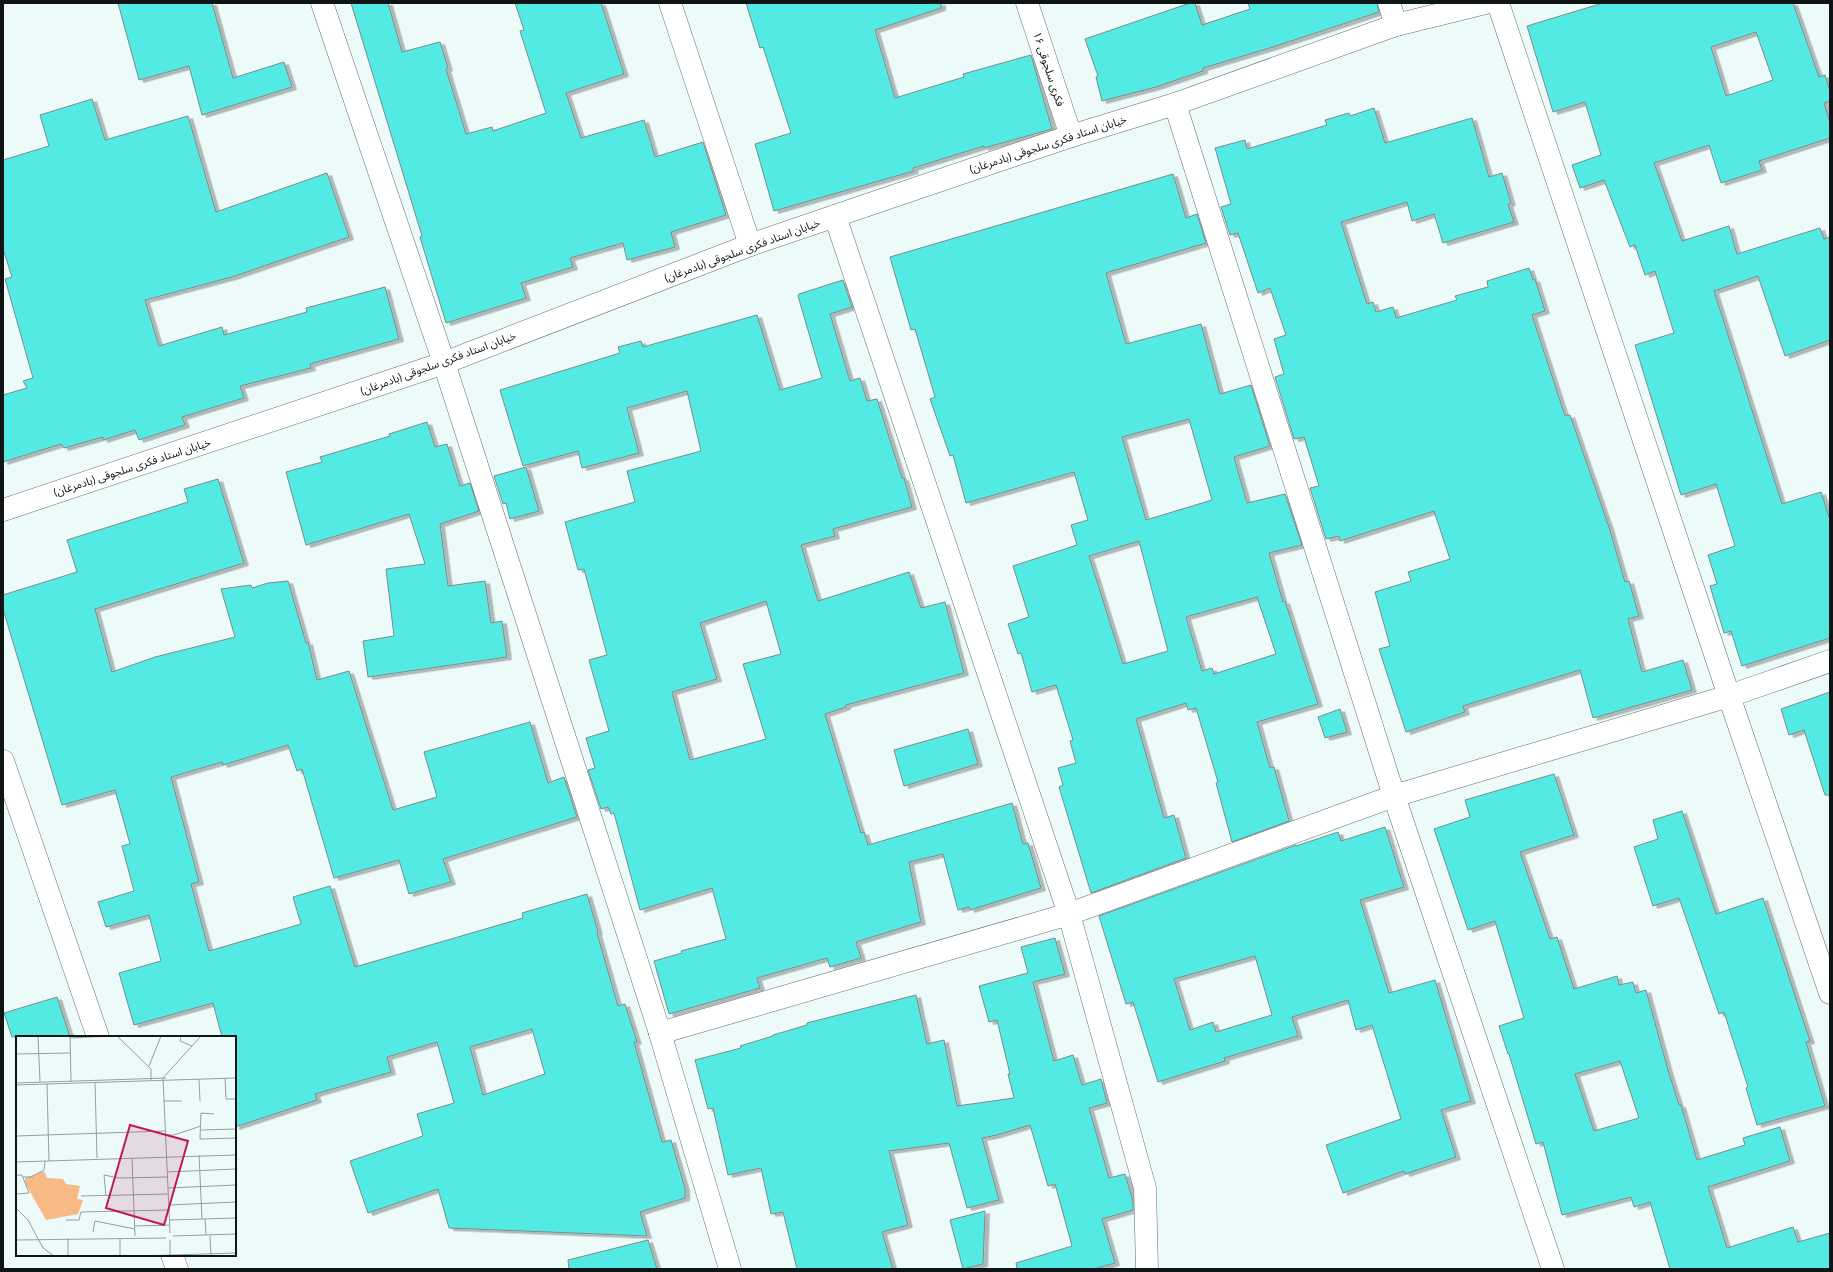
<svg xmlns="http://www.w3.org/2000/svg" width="1833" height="1272" viewBox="0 0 1833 1272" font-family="'Titillium Web','Noto Sans Arabic',sans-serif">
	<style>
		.building { fill: #53eae4; stroke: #7d8b8a; fill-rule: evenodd; filter: url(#shadow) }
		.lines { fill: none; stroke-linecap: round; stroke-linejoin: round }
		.minor-casing { stroke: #63706f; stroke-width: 23 }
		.minor { stroke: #fff; stroke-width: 22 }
		.labels { text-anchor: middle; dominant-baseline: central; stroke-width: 3.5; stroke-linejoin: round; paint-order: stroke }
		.street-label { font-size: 11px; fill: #0f1414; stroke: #fff }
		.inset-road { fill: none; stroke: #949f9e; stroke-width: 1 }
		.view { fill: #c2185b; fill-opacity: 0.15; stroke: #c2185b; stroke-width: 2 }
		.inset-edge { fill: none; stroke: #0f1414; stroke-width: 2 }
	</style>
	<defs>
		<filter id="shadow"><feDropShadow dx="4.5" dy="2.5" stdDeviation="0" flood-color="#0004"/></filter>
	</defs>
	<rect width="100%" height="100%" fill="#ecfbfa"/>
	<g class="building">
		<polygon points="118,3 212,3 233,78 284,62 292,87 202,115 189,66 139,80"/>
		<polygon points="351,3 388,3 402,52 440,42 448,68 446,69 466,134 492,127 493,131 546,113 520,31 524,30 515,3 601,3 624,74 566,93 581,138 644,120 655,157 703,142 726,215 671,232 675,247 627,260 623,243 570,258 573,267 521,283 526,298 446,323 420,237 422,236"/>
		<polygon points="746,3 941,3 941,8 875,30 895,98 964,77 963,74 1031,55 1052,129 984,148 984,146 913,168 914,171 774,211 755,144 791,133 763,47 760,48"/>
		<polygon points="1190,3 1195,3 1202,25 1250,9 1248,3 1377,3 1379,12 1273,47 1203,68 1203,71 1156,87 1102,101 1096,77 1098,76 1085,39"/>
		<path d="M 1603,3 L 1793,3 L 1819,77 L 1825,75 L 1830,91 L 1830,101 L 1824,103 L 1830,123 L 1830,138 L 1759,161 L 1762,170 L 1721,183 L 1709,145 L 1654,163 L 1682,241 L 1729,226 L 1737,254 L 1820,228 L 1824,239 L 1830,237 L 1830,340 L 1785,356 L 1758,276 L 1714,291 L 1782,504 L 1821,492 L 1830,520 L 1830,638 L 1742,666 L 1731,631 L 1724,633 L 1710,586 L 1717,584 L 1708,555 L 1735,546 L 1716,484 L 1681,495 L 1635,345 L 1674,333 L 1655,271 L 1645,275 L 1635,245 L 1630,247 L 1604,180 L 1580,188 L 1572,165 L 1601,155 L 1585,102 L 1553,112 L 1527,26 ZM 1756,32 L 1773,80 L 1726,96 L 1711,47 Z"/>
		<polygon points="92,99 105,140 188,116 216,212 327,173 349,237 232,277 145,300 159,346 222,327 224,335 307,312 306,308 385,287 399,339 310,364 311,368 240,386 244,398 182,417 185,425 139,440 135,430 103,440 103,437 64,448 61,444 3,462 3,395 27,388 23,381 33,378 5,279 12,277 3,249 3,160 49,146 40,115"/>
		<polygon points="1374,108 1385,143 1472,118 1489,177 1502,173 1511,203 1508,204 1514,222 1443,243 1434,214 1412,221 1407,202 1341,222 1367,304 1373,302 1376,312 1393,307 1396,318 1457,300 1455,296 1488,287 1487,281 1529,268 1533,280 1535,279 1545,311 1532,315 1565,416 1570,415 1609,527 1625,582 1629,581 1639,616 1628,619 1642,672 1683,660 1692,690 1593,718 1580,670 1463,706 1465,712 1406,732 1379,649 1390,646 1375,592 1411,581 1408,572 1450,559 1434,511 1340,541 1339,536 1326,539 1310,488 1319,486 1304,437 1294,439 1275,377 1284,374 1274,339 1286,335 1270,288 1258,293 1238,233 1230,235 1221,207 1231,204 1215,148 1245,140 1247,149 1327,125 1325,120 1349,113 1350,116"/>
		<path d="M 1173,174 L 1186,218 L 1197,214 L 1206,243 L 1106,273 L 1126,344 L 1201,324 L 1220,394 L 1251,385 L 1270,446 L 1234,457 L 1247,503 L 1285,494 L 1302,545 L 1269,553 L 1283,602 L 1285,601 L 1318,704 L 1257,722 L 1270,768 L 1274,767 L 1289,821 L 1232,842 L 1216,783 L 1218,782 L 1196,708 L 1188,710 L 1186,703 L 1136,719 L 1164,818 L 1174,815 L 1186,858 L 1091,893 L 1059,787 L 1063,785 L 1058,768 L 1076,763 L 1070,741 L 1073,740 L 1056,685 L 1032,692 L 1021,653 L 1018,654 L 1008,624 L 1029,617 L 1013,566 L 1077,545 L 1071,525 L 1088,520 L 1074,472 L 966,503 L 953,455 L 950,456 L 930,399 L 935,397 L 915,329 L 911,330 L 890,257 ZM 1189,419 L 1212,500 L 1146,520 L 1122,437 ZM 1139,541 L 1168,651 L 1123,664 L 1089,556 ZM 1257,597 L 1276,654 L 1214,674 L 1212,668 L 1202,671 L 1186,617 Z"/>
		<path d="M 843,280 L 852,307 L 830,314 L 850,381 L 860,378 L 867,401 L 877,399 L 902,478 L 904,478 L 912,507 L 833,529 L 835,536 L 801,545 L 818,601 L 909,572 L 921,608 L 945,602 L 964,673 L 846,705 L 846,707 L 825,714 L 861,833 L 864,832 L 868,845 L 1012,803 L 1023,844 L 1028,843 L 1041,888 L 970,910 L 969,907 L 958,910 L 943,854 L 909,862 L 921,922 L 856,942 L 861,958 L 830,967 L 827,958 L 757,978 L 760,988 L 669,1014 L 654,961 L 682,953 L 681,951 L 726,939 L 712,888 L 640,910 L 614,813 L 611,814 L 608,807 L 601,809 L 588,770 L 595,768 L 586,738 L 609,731 L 589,660 L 607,655 L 584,569 L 578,570 L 565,522 L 635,502 L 627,471 L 701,451 L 687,391 L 627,408 L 639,453 L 582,468 L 578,451 L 523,466 L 500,390 L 620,353 L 618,347 L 641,341 L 643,347 L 757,315 L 780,390 L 822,378 L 798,296 L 799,294 ZM 766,601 L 781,654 L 743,664 L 766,739 L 690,760 L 672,692 L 717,679 L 700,623 Z"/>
		<polygon points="427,422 435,447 447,444 460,486 470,483 479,511 440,524 448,586 485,581 491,623 502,621 507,657 368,677 363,641 394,636 386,569 425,564 409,514 306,545 286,472 322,462 320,457 390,436 389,434"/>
		<polygon points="526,467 539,511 510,519 506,503 503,504 494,476"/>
		<path d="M 218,479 L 244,563 L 95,609 L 112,672 L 155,657 L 235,637 L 221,589 L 251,585 L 252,588 L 268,583 L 288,581 L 306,643 L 308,642 L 317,680 L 349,671 L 393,810 L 437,797 L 424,752 L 530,722 L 548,783 L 564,777 L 577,817 L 443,859 L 451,882 L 409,894 L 399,860 L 334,878 L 302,769 L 297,771 L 288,745 L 223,765 L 222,762 L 171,777 L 199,882 L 191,884 L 209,951 L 301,924 L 293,897 L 330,886 L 355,967 L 523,918 L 522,913 L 587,894 L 598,932 L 597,933 L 618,1006 L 625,1004 L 637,1042 L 634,1042 L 662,1142 L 671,1140 L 685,1188 L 685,1198 L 640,1212 L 647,1236 L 449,1228 L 438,1189 L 368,1213 L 350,1161 L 423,1136 L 417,1114 L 454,1103 L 437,1042 L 387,1057 L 391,1072 L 315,1094 L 317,1100 L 235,1127 L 235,1037 L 222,1037 L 213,1003 L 134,1025 L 119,973 L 161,961 L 149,915 L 106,927 L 98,902 L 134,891 L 122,846 L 130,844 L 115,790 L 62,805 L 3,609 L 3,595 L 77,572 L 67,540 L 188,502 L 184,489 ZM 532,1029 L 545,1074 L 483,1095 L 470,1047 Z"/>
		<polygon points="1830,692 1830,795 1825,795 1804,730 1789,735 1781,709"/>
		<polygon points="1340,709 1347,732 1325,738 1318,717"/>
		<polygon points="968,729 978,764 904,786 894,750"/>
		<path d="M 1554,774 L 1574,835 L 1520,852 L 1550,939 L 1557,937 L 1574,989 L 1617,976 L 1619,985 L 1633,982 L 1636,993 L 1646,990 L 1668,1070 L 1679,1105 L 1681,1105 L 1697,1160 L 1745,1145 L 1743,1138 L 1780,1127 L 1790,1161 L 1708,1187 L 1727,1248 L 1793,1227 L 1798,1242 L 1830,1233 L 1830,1269 L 1670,1269 L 1650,1202 L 1634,1207 L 1631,1197 L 1562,1215 L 1543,1142 L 1536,1144 L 1509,1054 L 1508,1054 L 1499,1026 L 1524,1018 L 1495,921 L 1468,930 L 1434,829 L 1470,817 L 1465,800 ZM 1620,1061 L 1639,1118 L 1594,1131 L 1575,1074 Z"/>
		<polygon points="1682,811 1716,914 1763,898 1810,1041 1806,1042 1825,1106 1757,1125 1746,1088 1748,1087 1724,1012 1719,1014 1679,898 1653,906 1634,847 1658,839 1653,820"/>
		<path d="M 1385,827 L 1404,887 L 1360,900 L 1389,993 L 1435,980 L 1471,1101 L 1441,1110 L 1456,1157 L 1405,1174 L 1404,1171 L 1343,1193 L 1326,1145 L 1401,1119 L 1372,1025 L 1356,1030 L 1348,1000 L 1292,1017 L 1298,1036 L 1224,1058 L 1225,1061 L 1158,1082 L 1133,1002 L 1126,1004 L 1099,916 L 1296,845 L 1296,846 L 1338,832 L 1341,841 ZM 1255,956 L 1272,1015 L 1216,1032 L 1213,1022 L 1190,1030 L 1174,979 Z"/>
		<polygon points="1055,938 1065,974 1033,982 1054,1061 1073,1055 1082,1085 1101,1079 1107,1103 1089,1108 1109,1178 1125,1174 1133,1201 1133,1210 1102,1219 1115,1263 1094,1269 1017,1269 1016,1263 1072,1246 1055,1184 1048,1186 1030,1125 997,1135 982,1138 999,1200 967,1208 949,1143 889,1151 908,1225 882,1232 893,1269 797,1269 783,1212 771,1214 761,1168 728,1175 713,1108 708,1109 695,1060 741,1048 740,1046 773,1036 773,1035 807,1025 807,1023 916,995 927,1044 944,1040 957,1106 1014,1098 1008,1074 1010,1074 997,1020 989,1022 979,986 1028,973 1021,947"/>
		<polygon points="57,997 70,1037 12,1037 4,1013"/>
		<polygon points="985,1211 983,1264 963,1269 950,1220"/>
		<polygon points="648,1240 657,1269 569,1269 568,1260"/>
	</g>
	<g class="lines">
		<g class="minor-casing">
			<g id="minor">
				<polyline points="322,3 444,363 660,1033 730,1269"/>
				<polyline points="670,3 750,245"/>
				<polyline points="1027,3 1071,136"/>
				<polyline points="1389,3 1396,25"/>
				<polyline points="1498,3 1729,696 1830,993"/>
				<polyline points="1175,104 1394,796 1553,1269"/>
				<polyline points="835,216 1069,914 1145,1188 1147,1269"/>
				<polyline points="3,510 444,363 750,245 835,216 1071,136 1175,104 1396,25 1485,3"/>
				<polyline points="3,761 98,1037"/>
				<polyline points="660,1033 1069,914 1394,796 1729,696 1830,661"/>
				<polyline points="172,1255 177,1269"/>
			</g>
		</g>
		<use href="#minor" class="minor"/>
	</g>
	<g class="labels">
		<g class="street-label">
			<text transform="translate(1049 69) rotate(72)">فکری سلجوقی ۱۶</text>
			<text transform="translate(1048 144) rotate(-18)">خیابان استاد فکری سلجوقی (بادمرغان)</text>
			<text transform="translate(742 250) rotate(-20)">خیابان استاد فکری سلجوقی (بادمرغان)</text>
			<text transform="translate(438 363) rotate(-20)">خیابان استاد فکری سلجوقی (بادمرغان)</text>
			<text transform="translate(132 467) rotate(-18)">خیابان استاد فکری سلجوقی (بادمرغان)</text>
		</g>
	</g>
	<g transform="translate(16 1036)">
		<rect width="220" height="220" fill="#ecfbfa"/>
		<path d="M 28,135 L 31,142 L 47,143 L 50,148 L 64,150 L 61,163 L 67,164 L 62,178 L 30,184 L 9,147 L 9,142 Z" fill="#f9b987"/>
		<path class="inset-road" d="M 22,0 L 24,46M 54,0 L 55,45M 101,0 L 135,33 L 135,44M 165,0 L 164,5 L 176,10M 54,2 L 95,0M 0,18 L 54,17M 133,30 L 145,0M 209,42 L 210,63 L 220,63M 183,43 L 184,65M 79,46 L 81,122M 0,47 L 150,42M 31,48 L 33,125M 0,49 L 220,42M 148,65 L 166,65M 198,78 L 185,77 L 184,103 L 220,102M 185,94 L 220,93M 149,99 L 158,99 L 185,90M 0,100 L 149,95M 183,119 L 186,183M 116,122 L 119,200M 0,126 L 220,119M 151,136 L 220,133M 0,139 L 6,139 L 13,157 L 0,158M 7,141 L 15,141 L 28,134 L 29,125M 152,152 L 220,149M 65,160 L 152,158M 90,160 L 88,139 L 103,142 L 152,141M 153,169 L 220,166M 0,172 L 12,184 L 27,212 L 38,220M 189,183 L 190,199M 50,184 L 63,184 L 65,176 L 153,174M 154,184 L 220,182M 119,190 L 154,189M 77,196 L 79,185 L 119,193M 154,197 L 147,42 L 185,0M 157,200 L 220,198M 194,200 L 195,220M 52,202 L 52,220M 104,203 L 104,220M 0,204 L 150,202M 154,204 L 154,220M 124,220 L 220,217"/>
		<path class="view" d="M 114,89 L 172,105 L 148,189 L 90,172 Z"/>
		<rect width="220" height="220" class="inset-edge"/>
	</g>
	<rect width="1833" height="1272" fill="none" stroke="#0f1414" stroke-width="8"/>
</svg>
